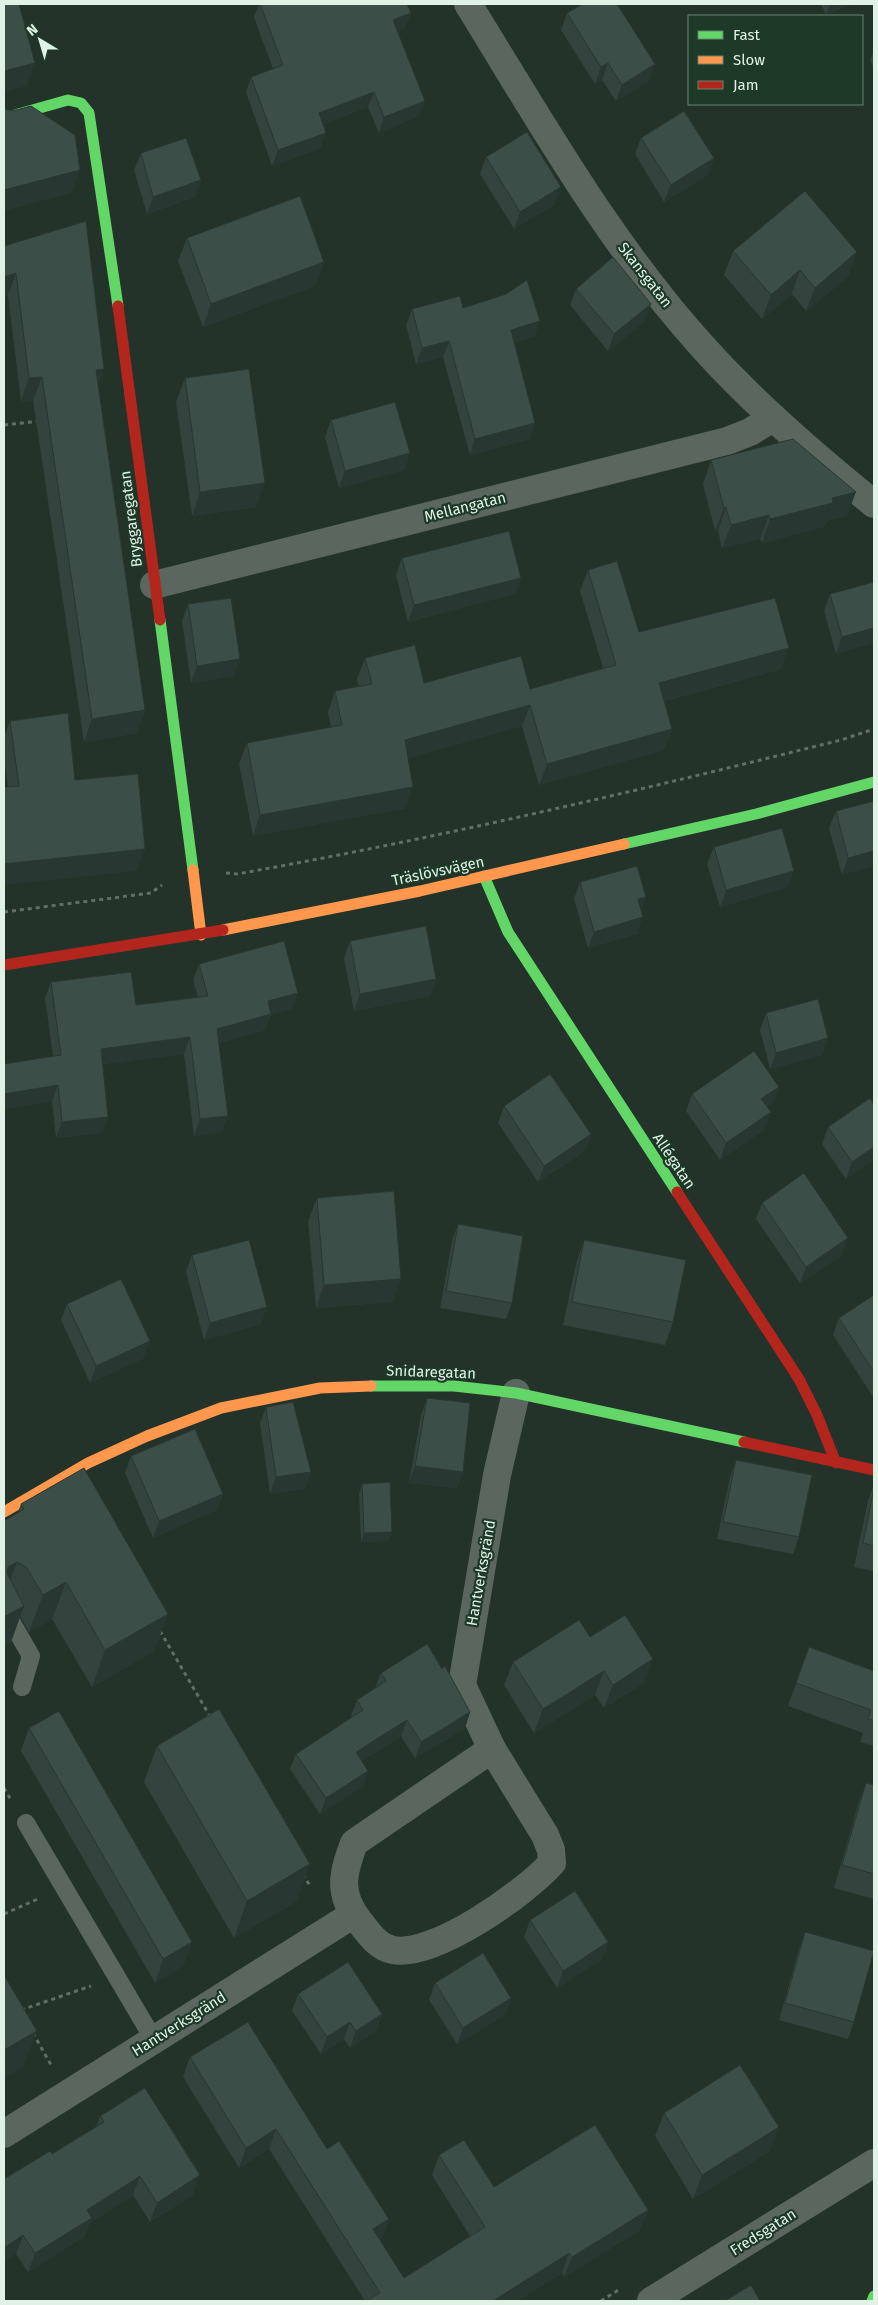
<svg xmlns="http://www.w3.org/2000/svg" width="878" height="2305" viewBox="0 0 878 2305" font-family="'Fira Sans',sans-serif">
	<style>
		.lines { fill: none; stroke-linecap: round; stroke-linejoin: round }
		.path { stroke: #636e66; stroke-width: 3; stroke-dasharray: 4 4; stroke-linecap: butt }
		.lane { stroke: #5b665f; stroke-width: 18 }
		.street { stroke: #5b665f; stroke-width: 28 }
		.fast { stroke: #63d668; stroke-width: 11 }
		.slow { stroke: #ff974d; stroke-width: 11 }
		.jam { stroke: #b3261e; stroke-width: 11 }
		.wall { fill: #33433e }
		.shaded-wall { fill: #293732 }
		.building { fill: #3b4e48; stroke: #293732 }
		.labels { text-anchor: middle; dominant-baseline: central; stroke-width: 4.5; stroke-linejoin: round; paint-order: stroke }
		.street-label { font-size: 15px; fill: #e0f1e5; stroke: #1d3927 }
	</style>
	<rect width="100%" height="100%" fill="#233329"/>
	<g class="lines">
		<g class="path">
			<polyline points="4,425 40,421"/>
			<path d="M 226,873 L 237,874 C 440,838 641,790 841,740 L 874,729"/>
			<polyline points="4,912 151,893 162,885"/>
			<polyline points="160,1631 211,1718"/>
			<polyline points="4,1788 11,1800"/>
			<polyline points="303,1874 310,1886"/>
			<polyline points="4,1914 40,1898"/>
			<polyline points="21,2010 91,1986"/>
			<polyline points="33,2033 51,2065"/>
			<polyline points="601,2301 620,2289"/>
		</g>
		<g class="lane">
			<polyline points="4,1609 31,1656 22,1687"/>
			<polyline points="26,1823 154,2040"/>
		</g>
		<g class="street">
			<path d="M 468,4 C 541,122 609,243 702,346 C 754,404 813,455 874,504"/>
			<polyline points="154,585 727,441 750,432 773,418"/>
			<path d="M 492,1749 L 545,1835 L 551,1850 L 552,1863 C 525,1893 434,1958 393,1950 C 377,1947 368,1932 359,1921 C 337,1893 343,1873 354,1843 Z"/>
			<polyline points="492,1749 462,1685 497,1475 516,1393"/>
			<polyline points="4,2134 354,1914"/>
			<polyline points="651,2301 874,2163"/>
		</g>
		<g class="fast">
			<polyline points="4,118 68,100 81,103 89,113 118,306"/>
			<polyline points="160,620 193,870"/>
			<polyline points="624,844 756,814 874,782"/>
			<polyline points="484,876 508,932 677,1192"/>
			<polyline points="371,1386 454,1386 516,1393 744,1442"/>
			<polyline points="872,2301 874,2296"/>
		</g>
		<g class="slow">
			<polyline points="193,870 201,935"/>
			<polyline points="223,930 420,891 624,844"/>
			<polyline points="4,1512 88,1463 147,1436 221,1408 320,1388 371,1386"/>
		</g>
		<g class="jam">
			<polyline points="118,306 160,620"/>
			<polyline points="4,965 223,930"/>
			<polyline points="677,1192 799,1379 817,1415 836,1463"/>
			<polyline points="744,1442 874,1470"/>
		</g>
	</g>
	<g class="wall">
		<polygon points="259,4 407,4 411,13 405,28 398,31 419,116 379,133 368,107 323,124 321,148 272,166 246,92 251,77 273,69 254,17"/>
		<polygon points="821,4 852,4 826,15"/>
		<polygon points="567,13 649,81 616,101 602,80 595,84 561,30"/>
		<polygon points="874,50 874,69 870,60"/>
		<polygon points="641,138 714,158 708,175 664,202 635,154"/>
		<polygon points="141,153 201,180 195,197 147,214 134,170"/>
		<polygon points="486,157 555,204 514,229 480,174"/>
		<polygon points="187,238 324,262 315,286 203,327 178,261"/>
		<polygon points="4,246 98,386 145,710 137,733 84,742 33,400 21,401 8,296"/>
		<polygon points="733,251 849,276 806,311 792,294 762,319 724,275"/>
		<polygon points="576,289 645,321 608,351 570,305"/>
		<polygon points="463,308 535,336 514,343 535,423 530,439 470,455 443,357 416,364 406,325 412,309"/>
		<polygon points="185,378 256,507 192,516 176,402"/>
		<polygon points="331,420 410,453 404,470 339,488 325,437"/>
		<polygon points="711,460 847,516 826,521 824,527 762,543 760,539 722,548 718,531 715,531 703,484"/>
		<polygon points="402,558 521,578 515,594 408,622 396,575"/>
		<polygon points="588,570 639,632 781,669 664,701 672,729 664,750 539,785 522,726 408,758 406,808 253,836 239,764 247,743 331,727 328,712 335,691 359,686 357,679 365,658 424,683 530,689 603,668 580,591"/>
		<polygon points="874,582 836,654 824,611 830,594"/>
		<polygon points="188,604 234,676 191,683 182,621"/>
		<polygon points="10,721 75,780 137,871 8,787 4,758 4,738"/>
		<polygon points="874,801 842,875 829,828 836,811"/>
		<polygon points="714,847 788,887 720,907 707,864"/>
		<polygon points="580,882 641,910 637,934 588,948 574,899"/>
		<polygon points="350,941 436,979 430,996 354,1011 344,958"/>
		<polygon points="199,964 292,1009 271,1014 265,1030 219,1043 222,1132 194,1136 184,1054 103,1064 108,1117 102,1133 56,1138 52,1101 4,1109 4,1064 53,1056 45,998 51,982 136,1005 198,997 193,980"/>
		<polygon points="766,1013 828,1038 822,1055 770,1069 760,1030"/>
		<polygon points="779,1087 773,1104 767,1107 765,1129 720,1160 686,1111 692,1094"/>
		<polygon points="874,1105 874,1159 846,1179 822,1144 828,1127"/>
		<polygon points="504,1106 591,1134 585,1151 538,1182 498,1123"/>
		<polygon points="317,1198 393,1302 316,1308 308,1221"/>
		<polygon points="762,1203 842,1255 800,1283 756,1219"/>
		<polygon points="458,1224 512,1303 506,1319 440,1308 452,1241"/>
		<polygon points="584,1240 673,1322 665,1345 563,1325 576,1264"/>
		<polygon points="192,1255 261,1324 204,1340 186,1272"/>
		<polygon points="874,1295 874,1398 833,1335 839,1318"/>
		<polygon points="67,1304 144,1358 90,1383 61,1320"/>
		<polygon points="427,1398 463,1472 457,1488 409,1483 421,1415"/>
		<polygon points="266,1407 311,1472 305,1489 270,1494 260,1423"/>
		<polygon points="131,1456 223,1494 216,1510 153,1538 125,1473"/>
		<polygon points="736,1460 799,1537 793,1554 717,1539 730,1477"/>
		<polygon points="362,1484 392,1532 388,1541 361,1542 359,1493"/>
		<polygon points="874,1484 874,1571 854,1567 868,1501"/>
		<polygon points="21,1504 168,1614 154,1651 92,1687 52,1619 29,1632 20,1616 11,1642 4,1646 4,1521 18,1512"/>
		<polygon points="590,1637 644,1683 604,1708 595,1695 534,1733 504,1685 513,1662"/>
		<polygon points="809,1647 874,1671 874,1746 860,1742 863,1733 788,1706"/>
		<polygon points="381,1673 470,1712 465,1728 415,1758 401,1736 362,1761 368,1771 363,1786 320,1814 290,1769 296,1754 352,1717 351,1716 357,1700 375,1688"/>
		<polygon points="29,1728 184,1965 155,1983 21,1751"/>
		<polygon points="157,1746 297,1901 234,1938 144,1782"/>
		<polygon points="866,1783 874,1785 874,1899 834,1888 858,1805"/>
		<polygon points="530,1920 608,1942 602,1959 557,1988 524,1937"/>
		<polygon points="805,1932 854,2022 848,2039 779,2020 799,1949"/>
		<polygon points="435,1983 511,1998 505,2015 457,2044 429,2000"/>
		<polygon points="298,1994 382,2014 376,2031 350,2048 344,2039 321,2054 292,2011"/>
		<polygon points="190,2057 327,2149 389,2219 382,2239 380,2240 404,2278 470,2236 432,2175 439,2155 494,2187 648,2210 640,2230 564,2277 562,2273 517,2301 365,2301 269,2149 239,2168 183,2077"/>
		<polygon points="664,2113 770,2151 693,2199 655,2136"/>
		<polygon points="100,2116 193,2195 150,2222 133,2195 90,2223 84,2237 28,2272 16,2254 52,2154 96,2127"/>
	</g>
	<g class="shaded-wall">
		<polygon points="830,4 852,4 826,15"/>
		<polygon points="411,13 405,28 388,36 393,20"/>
		<polygon points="35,63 27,86 4,92 4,71"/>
		<polygon points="608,63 602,80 595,84 601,67"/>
		<polygon points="655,64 649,81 616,101 622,85"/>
		<polygon points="374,92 368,107 314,128 319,113"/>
		<polygon points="425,101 419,116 379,133 384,117"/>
		<polygon points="326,133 321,148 272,166 278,150"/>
		<polygon points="714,158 708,175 664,202 671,185"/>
		<polygon points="80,170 72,193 4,211 4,190"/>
		<polygon points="201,180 195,197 147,214 153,197"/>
		<polygon points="561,187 555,204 514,229 520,212"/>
		<polygon points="857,252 849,276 806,311 815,288"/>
		<polygon points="324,262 315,286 203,327 211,304"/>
		<polygon points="800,270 792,294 762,319 771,295"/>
		<polygon points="16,273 8,296 4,297 4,277"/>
		<polygon points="651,304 645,321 608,351 614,334"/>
		<polygon points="540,321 535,336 505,346 511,330"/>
		<polygon points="449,341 443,357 416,364 422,348"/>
		<polygon points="104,369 96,392 96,370"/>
		<polygon points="42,377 33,400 21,401 29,378"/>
		<polygon points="535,423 530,439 470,455 475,439"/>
		<polygon points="410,453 404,470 339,488 345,471"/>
		<polygon points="265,483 256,507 192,516 200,492"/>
		<polygon points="856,492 847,516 826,521 824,527 762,543 770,519 832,498"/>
		<polygon points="726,507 718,531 715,531 724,508"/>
		<polygon points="769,515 760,539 722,548 731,525"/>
		<polygon points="521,578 515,594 408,622 414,605"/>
		<polygon points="874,628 874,643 836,654 842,637"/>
		<polygon points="789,648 781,669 651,704 659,683"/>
		<polygon points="240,659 234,676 191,683 197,666"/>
		<polygon points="530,705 522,726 397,761 405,740"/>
		<polygon points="145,710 137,733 84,742 92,719"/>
		<polygon points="672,729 664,750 539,785 547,764"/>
		<polygon points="413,787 406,808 253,836 260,815"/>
		<polygon points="145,849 137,871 4,885 4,864"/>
		<polygon points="874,851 874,866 842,875 848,858"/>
		<polygon points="794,871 788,887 720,907 726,890"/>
		<polygon points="646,897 640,914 638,899"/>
		<polygon points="643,917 637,934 588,948 594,932"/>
		<polygon points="436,979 430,996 354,1011 360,994"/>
		<polygon points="298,993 292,1009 271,1014 265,1030 211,1045 217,1029 268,1001"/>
		<polygon points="190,1037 184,1054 95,1065 101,1049"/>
		<polygon points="828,1038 822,1055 770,1069 776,1053"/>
		<polygon points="58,1085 52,1101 4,1109 4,1094"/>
		<polygon points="779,1087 773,1104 755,1116 761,1099"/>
		<polygon points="771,1112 765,1129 720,1160 726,1143"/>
		<polygon points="228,1116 222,1132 194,1136 200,1119"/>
		<polygon points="108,1117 102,1133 56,1138 62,1122"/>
		<polygon points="591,1134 585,1151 538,1182 544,1166"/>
		<polygon points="874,1147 874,1159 846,1179 852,1162"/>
		<polygon points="848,1238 842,1255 800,1283 806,1267"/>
		<polygon points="401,1279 393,1302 316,1308 324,1285"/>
		<polygon points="267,1307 261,1324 204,1340 210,1323"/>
		<polygon points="150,1341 144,1358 90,1383 96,1366"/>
		<polygon points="415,1466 463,1472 457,1488 409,1483"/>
		<polygon points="311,1472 305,1489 270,1494 276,1477"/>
		<polygon points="223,1494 216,1510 153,1538 159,1521"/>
		<polygon points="392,1532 388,1541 361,1542 364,1533"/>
		<polygon points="17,1562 4,1598 4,1580 8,1567"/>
		<polygon points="66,1582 52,1619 29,1632 43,1595"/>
		<polygon points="24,1606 11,1642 4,1646 4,1617"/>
		<polygon points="168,1614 154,1651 92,1687 105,1650"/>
		<polygon points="653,1659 644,1683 604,1708 613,1685"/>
		<polygon points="604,1671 595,1695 534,1733 543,1709"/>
		<polygon points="470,1712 465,1728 415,1758 421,1742"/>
		<polygon points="407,1720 401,1736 351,1768 356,1752"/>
		<polygon points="368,1771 363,1786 320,1814 326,1798"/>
		<polygon points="310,1864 297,1901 234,1938 247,1901"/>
		<polygon points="192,1942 184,1965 155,1983 163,1959"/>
		<polygon points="608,1942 602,1959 557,1988 563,1971"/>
		<polygon points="511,1998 505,2015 457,2044 463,2028"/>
		<polygon points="382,2014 376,2031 350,2048 356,2031"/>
		<polygon points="350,2022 344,2039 321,2054 327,2037"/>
		<polygon points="37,2031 23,2067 4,2079 4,2050"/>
		<polygon points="779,2127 770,2151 693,2199 702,2175"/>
		<polygon points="276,2129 269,2149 239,2168 246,2148"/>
		<polygon points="200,2175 193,2195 150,2222 157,2203"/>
		<polygon points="140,2176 133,2195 90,2223 84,2237 28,2272 35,2253 87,2210"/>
		<polygon points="648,2210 640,2230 564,2277 572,2257"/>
		<polygon points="389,2219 382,2239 366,2249 373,2229"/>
		<polygon points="23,2235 16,2254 4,2262 4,2248"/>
		<polygon points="569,2253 562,2273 517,2301 493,2301"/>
	</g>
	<g class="building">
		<polygon points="4,4 19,4 35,63 4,71"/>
		<polygon points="260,4 407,4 411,13 393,20 425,101 384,117 374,92 319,113 326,133 278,150 251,77 283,65"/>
		<polygon points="583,4 617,4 655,64 622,85 608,63 601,67 567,13"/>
		<polygon points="31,106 75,135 80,170 4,190 4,108 8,110 16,110"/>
		<polygon points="684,111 714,158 671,185 641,138"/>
		<polygon points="527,132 561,187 520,212 486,157"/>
		<polygon points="186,138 201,180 153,197 141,153"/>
		<polygon points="805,191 857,252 815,288 800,270 771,295 733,251"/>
		<polygon points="300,196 324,262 211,304 187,238"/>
		<polygon points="86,221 104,369 96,370 145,710 92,719 42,377 29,378 16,273 4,277 4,246"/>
		<polygon points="613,257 651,304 614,334 576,289"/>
		<polygon points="527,280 540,321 511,330 535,423 475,439 449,341 422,348 412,309 460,296 463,308 506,294"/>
		<polygon points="249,369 265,483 200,492 185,378"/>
		<polygon points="395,402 410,453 345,471 331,420"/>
		<polygon points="793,439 856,492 832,498 833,503 770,519 769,515 731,525 726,507 724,508 711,460"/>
		<polygon points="509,531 521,578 414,605 402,558"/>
		<polygon points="617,561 639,632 775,598 789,648 659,683 672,729 547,764 530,705 405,740 413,787 260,815 247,743 342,725 335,691 372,684 365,658 415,645 424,683 521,656 530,689 616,665 588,570"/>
		<polygon points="874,582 874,628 842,637 830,594"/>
		<polygon points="231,598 240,659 197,666 188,604"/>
		<polygon points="68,713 75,780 138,774 145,849 4,864 4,787 19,786 10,721"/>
		<polygon points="874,801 874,851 848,858 836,811"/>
		<polygon points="782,828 794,871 726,890 714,847"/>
		<polygon points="637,866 646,897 638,899 643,917 594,932 580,882"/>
		<polygon points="426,926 436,979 360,994 350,941"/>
		<polygon points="284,941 298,993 268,1001 271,1014 217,1029 228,1116 200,1119 190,1037 101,1049 108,1117 62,1122 58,1085 4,1094 4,1064 61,1055 51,982 131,972 136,1005 208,996 199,964"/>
		<polygon points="818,999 828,1038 776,1053 766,1013"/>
		<polygon points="754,1051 779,1087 761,1099 771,1112 726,1143 692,1094"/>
		<polygon points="550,1074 591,1134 544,1166 504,1106"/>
		<polygon points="870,1098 874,1105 874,1147 852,1162 828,1127"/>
		<polygon points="804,1173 848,1238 806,1267 762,1203"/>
		<polygon points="394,1191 401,1279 324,1285 317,1198"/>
		<polygon points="458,1224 523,1236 512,1303 446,1291"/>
		<polygon points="249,1240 267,1307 210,1323 192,1255"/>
		<polygon points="584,1240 686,1260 673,1322 572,1302"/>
		<polygon points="121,1279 150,1341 96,1366 67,1304"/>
		<polygon points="874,1295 874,1372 839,1318"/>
		<polygon points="427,1398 470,1403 463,1472 415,1466"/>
		<polygon points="293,1402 311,1472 276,1477 266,1407"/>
		<polygon points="195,1429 223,1494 159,1521 131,1456"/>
		<polygon points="736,1460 812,1475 799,1537 723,1522"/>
		<polygon points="84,1468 168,1614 105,1650 66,1582 43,1595 26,1567 17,1562 8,1567 7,1573 24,1606 4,1617 4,1521 24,1509 21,1504"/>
		<polygon points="390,1482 392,1532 364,1533 362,1484"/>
		<polygon points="874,1488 874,1546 863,1543"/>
		<polygon points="625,1615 653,1659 613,1685 604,1671 543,1709 513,1662 579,1620 590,1637"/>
		<polygon points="427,1644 442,1669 445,1666 470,1712 421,1742 407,1720 356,1752 368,1771 326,1798 296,1754 363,1710 357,1700 386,1681 381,1673"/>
		<polygon points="809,1647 874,1671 874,1721 868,1719 871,1710 796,1683"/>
		<polygon points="219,1709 310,1864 247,1901 157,1746"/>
		<polygon points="59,1711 192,1942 163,1959 29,1728"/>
		<polygon points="866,1783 874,1785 874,1874 842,1865"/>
		<polygon points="575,1891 608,1942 563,1971 530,1920"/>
		<polygon points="805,1932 874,1951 854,2022 785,2003"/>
		<polygon points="483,1953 511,1998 463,2028 435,1983"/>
		<polygon points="348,1962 382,2014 356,2031 350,2022 327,2037 298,1994"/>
		<polygon points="4,1975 37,2031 4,2050"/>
		<polygon points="248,2022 327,2149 339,2141 389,2219 373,2229 404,2278 485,2227 439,2155 464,2140 494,2187 595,2125 648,2210 572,2257 569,2253 493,2301 366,2301 380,2293 276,2129 246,2148 190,2057"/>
		<polygon points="740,2065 779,2127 702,2175 664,2113"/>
		<polygon points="145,2088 200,2175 157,2203 140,2176 87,2210 92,2218 35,2253 23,2235 4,2248 4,2179 50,2151 52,2154 104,2122 100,2116"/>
		<polygon points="751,2285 760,2301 725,2301"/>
	</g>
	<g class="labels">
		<g class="street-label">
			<text transform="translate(645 275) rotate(52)">Skansgatan</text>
			<text transform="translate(465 507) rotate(-14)">Mellangatan</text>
			<text transform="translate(131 519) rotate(-97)">Bryggaregatan</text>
			<text transform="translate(438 871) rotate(-12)">Träslövsvägen</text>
			<text transform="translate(674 1161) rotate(56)">Allégatan</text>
			<text transform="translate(431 1372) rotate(2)">Snidaregatan</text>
			<text transform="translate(481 1573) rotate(-80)">Hantverksgränd</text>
			<text transform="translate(179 2024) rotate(-32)">Hantverksgränd</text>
			<text transform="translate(763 2232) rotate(-32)">Fredsgatan</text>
		</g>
	</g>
	<rect width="878" height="2305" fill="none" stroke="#e0f1e5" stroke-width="10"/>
	<rect x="688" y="15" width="175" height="90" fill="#1d3927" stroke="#6b8373"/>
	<rect x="698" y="31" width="25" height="8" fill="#63d668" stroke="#6b8373"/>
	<text x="733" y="40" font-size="15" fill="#e0f1e5">Fast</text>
	<rect x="698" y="56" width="25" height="8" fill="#ff974d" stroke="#6b8373"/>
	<text x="733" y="65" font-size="15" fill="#e0f1e5">Slow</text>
	<rect x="698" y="81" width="25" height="8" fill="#b3261e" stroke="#6b8373"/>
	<text x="733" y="90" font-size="15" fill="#e0f1e5">Jam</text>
	<g transform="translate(40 40) rotate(322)" stroke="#1d3927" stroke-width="4" paint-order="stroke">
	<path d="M0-4L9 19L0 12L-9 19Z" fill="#e0f1e5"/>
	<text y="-8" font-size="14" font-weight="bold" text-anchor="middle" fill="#e0f1e5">N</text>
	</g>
</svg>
